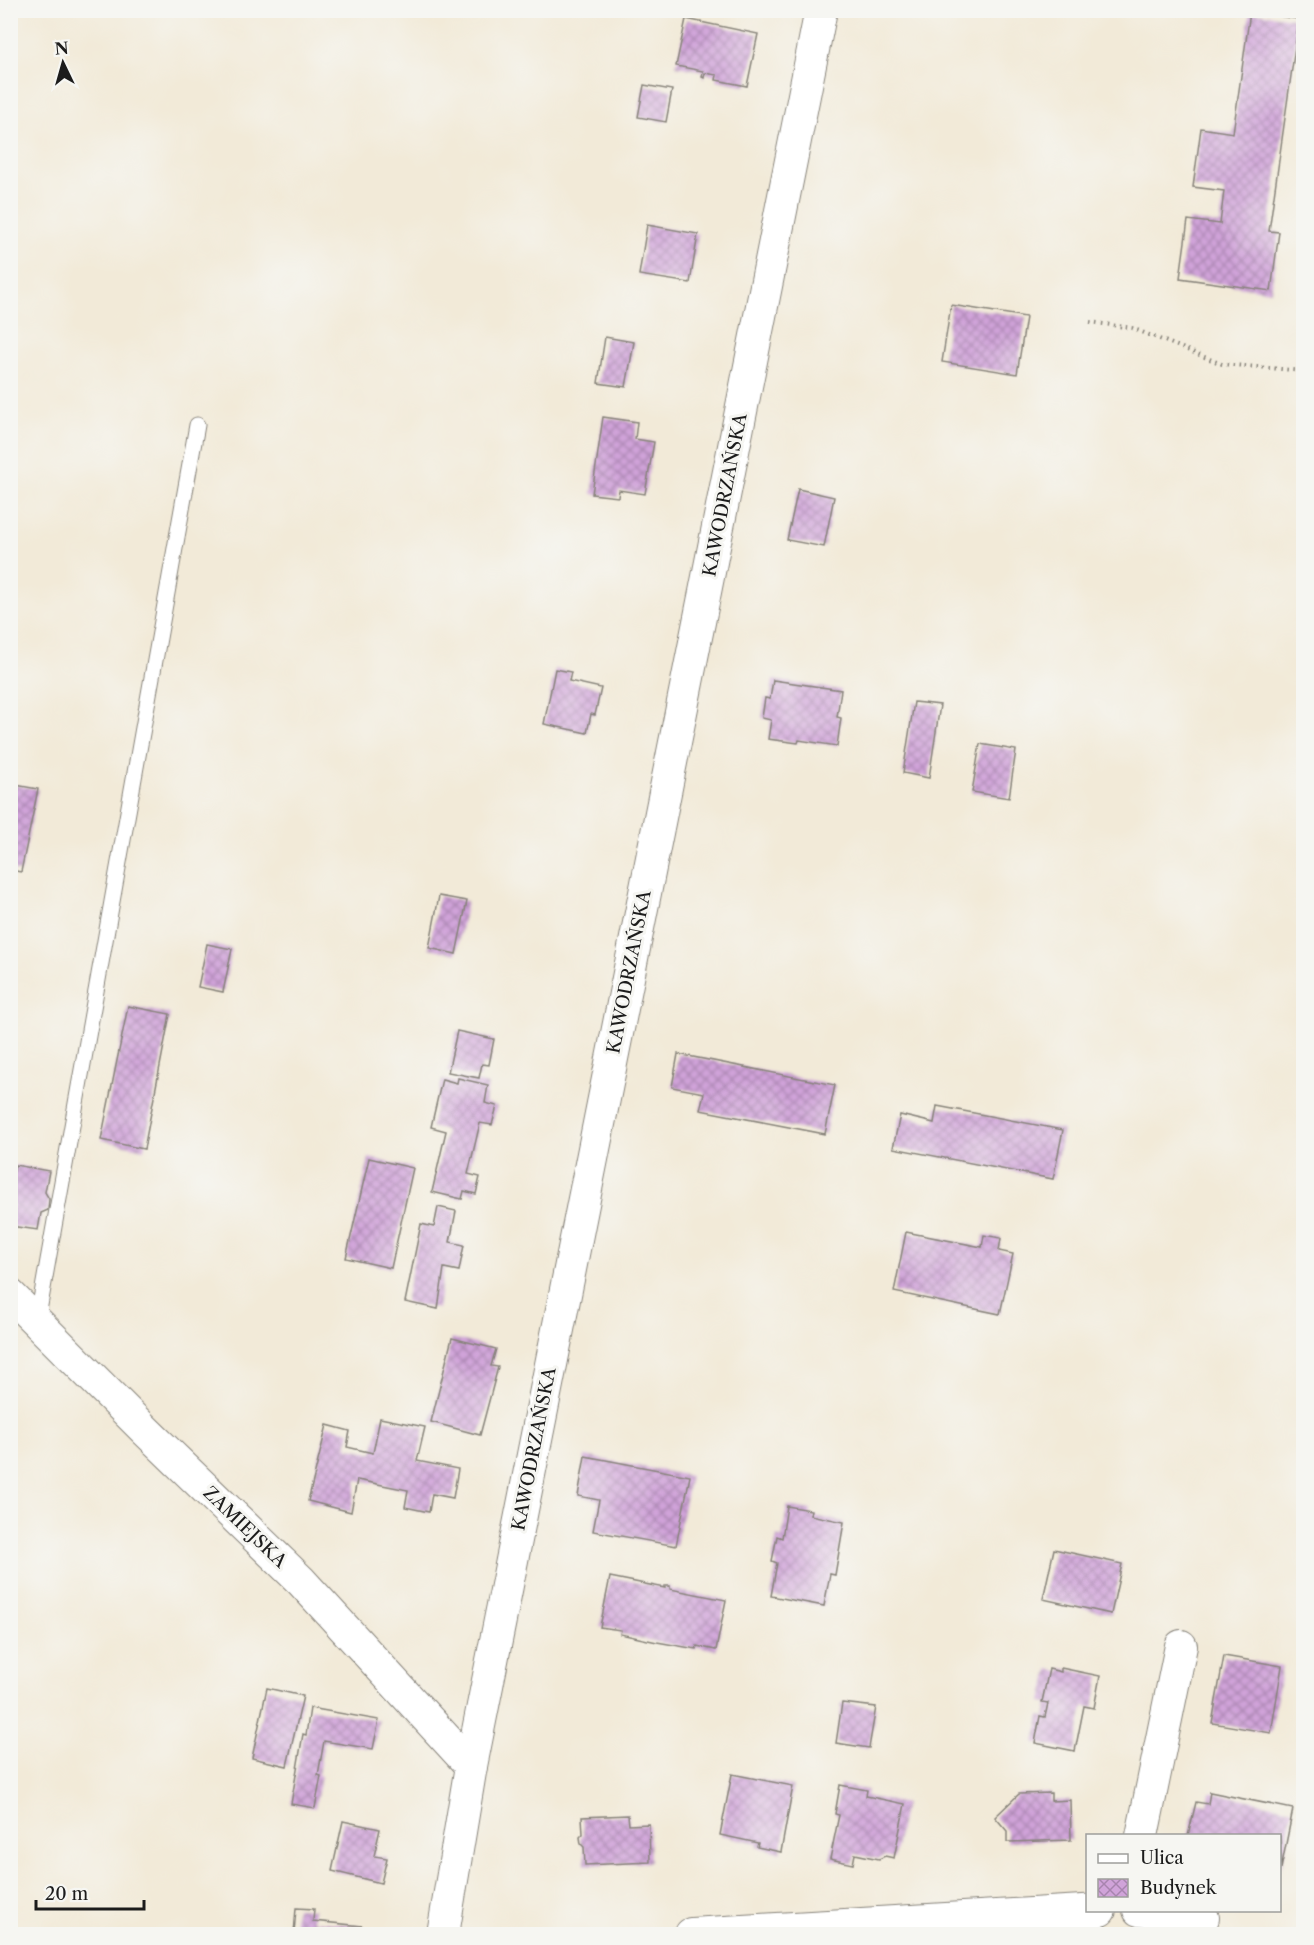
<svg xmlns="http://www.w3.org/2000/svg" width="1314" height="1945" viewBox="0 0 1314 1945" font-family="'Libre Caslon Text',serif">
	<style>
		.building { fill: url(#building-cross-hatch) }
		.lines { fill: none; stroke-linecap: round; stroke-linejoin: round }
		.lane-casing { stroke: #87837a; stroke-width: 17 }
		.street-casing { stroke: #87837a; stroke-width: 34 }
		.path { stroke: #87837a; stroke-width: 4; stroke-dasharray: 1.5 4.5; stroke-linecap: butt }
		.lane { stroke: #fff; stroke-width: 15 }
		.street { stroke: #fff; stroke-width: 32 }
		.labels { text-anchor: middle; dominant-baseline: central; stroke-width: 6; stroke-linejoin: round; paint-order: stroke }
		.street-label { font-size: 18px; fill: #1c1c1c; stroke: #f6f6f2 }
	</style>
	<defs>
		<pattern id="building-cross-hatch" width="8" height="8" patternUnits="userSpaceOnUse" patternTransform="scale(1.5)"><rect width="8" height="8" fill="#d0a3d9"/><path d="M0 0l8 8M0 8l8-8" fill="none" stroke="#a884af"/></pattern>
	</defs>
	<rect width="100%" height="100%" fill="#f6f6f2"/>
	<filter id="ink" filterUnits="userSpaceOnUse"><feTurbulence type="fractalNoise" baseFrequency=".0167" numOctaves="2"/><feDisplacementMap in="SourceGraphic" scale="12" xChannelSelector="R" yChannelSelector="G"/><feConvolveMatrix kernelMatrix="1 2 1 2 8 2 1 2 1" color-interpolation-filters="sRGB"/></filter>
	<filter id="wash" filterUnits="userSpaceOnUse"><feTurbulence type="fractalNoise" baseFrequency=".008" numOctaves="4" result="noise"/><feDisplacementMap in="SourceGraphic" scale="24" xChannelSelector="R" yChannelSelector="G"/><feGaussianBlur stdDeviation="1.35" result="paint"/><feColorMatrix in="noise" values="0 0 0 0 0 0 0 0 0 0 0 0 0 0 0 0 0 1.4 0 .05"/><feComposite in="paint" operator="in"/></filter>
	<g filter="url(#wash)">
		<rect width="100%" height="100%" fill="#f2ead8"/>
		<g id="blocks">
			<g class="building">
				<polygon points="1250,12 1299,19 1269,231 1279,232 1271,291 1180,278 1188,220 1220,224 1224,191 1193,187 1201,128 1233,133"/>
				<polygon points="686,19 758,34 747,86 716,80 717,75 705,73 704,78 702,77 703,71 676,66"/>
				<polygon points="644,85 672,90 666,122 638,117"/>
				<polygon points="647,225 698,234 690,283 639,275"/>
				<polygon points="951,305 1026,317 1017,374 942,362"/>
				<polygon points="605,337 634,342 626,387 598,383"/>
				<polygon points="603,417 637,422 635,439 654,442 645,494 619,490 618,497 592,494"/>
				<polygon points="798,489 834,497 824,547 787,540"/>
				<polygon points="555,669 571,672 569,681 601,688 595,715 591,714 587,733 544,724"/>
				<polygon points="773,680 841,690 837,717 841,718 837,746 799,740 798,743 768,739 771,720 762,718 765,698 770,699"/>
				<polygon points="914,702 940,705 929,778 903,773"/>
				<polygon points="980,744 1016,750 1009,798 972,792"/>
				<polygon points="10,784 38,789 21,872 10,870"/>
				<polygon points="439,896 467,901 456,954 429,948"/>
				<polygon points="207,944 232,949 223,992 198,987"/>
				<polygon points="128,1006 170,1014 144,1149 101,1140"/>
				<polygon points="457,1031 494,1039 489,1065 482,1064 479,1078 448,1072"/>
				<polygon points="678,1054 835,1085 825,1134 700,1110 704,1093 672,1087"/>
				<polygon points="458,1078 488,1085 485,1103 497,1106 492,1125 480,1123 468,1174 480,1177 476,1194 464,1191 462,1199 432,1192 446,1131 431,1127 442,1079 457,1083"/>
				<polygon points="937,1106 1063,1130 1053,1179 893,1148 900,1115 934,1123"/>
				<polygon points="369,1158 413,1168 391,1268 346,1258"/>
				<polygon points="15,1165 49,1171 45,1192 49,1199 48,1210 41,1213 38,1230 10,1226 10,1187"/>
				<polygon points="438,1207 456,1211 450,1242 464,1245 459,1271 444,1268 438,1309 405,1302 421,1224 434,1227"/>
				<polygon points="906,1232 982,1247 984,1235 1001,1238 999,1251 1013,1254 1000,1314 894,1292"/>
				<polygon points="452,1338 496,1349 491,1366 498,1367 480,1435 431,1422"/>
				<polygon points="380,1418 425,1427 417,1461 458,1469 453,1498 432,1494 429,1512 405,1507 408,1490 357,1480 351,1512 308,1501 327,1425 350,1431 347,1447 373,1453"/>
				<polygon points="585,1456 690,1476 676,1546 593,1531 599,1500 578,1496"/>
				<polygon points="787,1506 811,1510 810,1515 844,1522 835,1575 830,1574 824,1606 771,1596 777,1563 772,1561 777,1536 782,1538"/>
				<polygon points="1054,1549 1122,1564 1111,1614 1043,1599"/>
				<polygon points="610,1577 665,1588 665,1586 670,1586 670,1589 726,1600 716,1650 697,1646 696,1649 657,1642 620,1634 621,1630 600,1627"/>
				<polygon points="1224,1656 1282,1666 1271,1733 1212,1723"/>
				<polygon points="1061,1668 1100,1676 1094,1708 1084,1706 1075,1751 1035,1743 1040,1716 1045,1717 1048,1703 1042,1702 1049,1669 1061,1672"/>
				<polygon points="267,1688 303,1696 287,1766 252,1758"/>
				<polygon points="842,1703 876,1707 869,1748 836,1743"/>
				<polygon points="310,1708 379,1720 373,1749 324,1741 318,1775 321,1776 315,1808 291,1804 303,1734 306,1735"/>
				<polygon points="732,1774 793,1786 781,1852 757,1847 758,1843 720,1835"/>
				<polygon points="840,1785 867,1790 866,1796 905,1804 894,1858 885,1856 879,1859 855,1854 853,1864 830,1859 839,1815 835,1814"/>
				<polygon points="1210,1792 1293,1809 1281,1869 1280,1836 1188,1836 1196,1802 1208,1804"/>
				<polygon points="1051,1793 1051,1801 1070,1800 1071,1840 1007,1842 1007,1831 995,1817 1019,1794"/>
				<polygon points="628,1815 629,1825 649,1824 650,1862 585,1865 584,1847 581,1844 580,1837 583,1834 582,1817"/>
				<polygon points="343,1821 380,1829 374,1856 387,1858 381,1883 332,1871"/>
				<polygon points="296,1908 314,1909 313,1921 362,1926 361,1934 294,1934"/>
			</g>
		</g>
	</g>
	<g filter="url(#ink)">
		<use href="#blocks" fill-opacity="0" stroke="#87837a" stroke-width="1.5"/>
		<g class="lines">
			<g class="lane-casing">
				<polyline id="lane" points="37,1322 197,425"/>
			</g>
			<g class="street-casing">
				<g id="street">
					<polyline points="10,1295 146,1431 301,1581 471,1766"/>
					<polyline points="1142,1836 1181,1646"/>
					<polyline points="1139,1910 1203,1918"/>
					<polyline points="443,1934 471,1766 821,10"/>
					<polyline points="691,1934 1100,1910"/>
				</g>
			</g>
			<polyline class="path" points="1090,322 1132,328 1222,364 1304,371"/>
			<use href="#lane" class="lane"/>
			<use href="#street" class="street"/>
		</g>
	</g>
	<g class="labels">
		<g class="street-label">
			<text transform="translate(725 495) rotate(-79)">KAWODRZAŃSKA</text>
			<text transform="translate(629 972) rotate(-79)">KAWODRZAŃSKA</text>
			<text transform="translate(534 1449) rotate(-79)">KAWODRZAŃSKA</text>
			<text transform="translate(245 1527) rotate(44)">ZAMIEJSKA</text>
		</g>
	</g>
	<rect width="1314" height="1945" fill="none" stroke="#f6f6f2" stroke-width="36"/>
	<rect x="1086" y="1834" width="195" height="78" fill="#f6f6f2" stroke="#9f9f9c" stroke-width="1.5"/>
	<rect x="1098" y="1854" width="30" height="9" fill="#ffffff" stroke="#9f9f9c" stroke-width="1.5"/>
	<text x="1140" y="1864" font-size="18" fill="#1c1c1c">Ulica</text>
	<rect x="1098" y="1879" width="30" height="18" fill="url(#building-cross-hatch)" stroke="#9f9f9c" stroke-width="1.5"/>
	<text x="1140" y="1894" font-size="18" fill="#1c1c1c">Budynek</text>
	<g transform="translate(63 63) rotate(355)" stroke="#f6f6f2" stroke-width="4.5" paint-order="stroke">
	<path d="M0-4.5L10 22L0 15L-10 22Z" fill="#1c1c1c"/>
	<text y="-9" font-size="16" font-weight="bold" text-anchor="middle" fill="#1c1c1c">N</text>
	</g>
	<path d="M36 1900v9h108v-9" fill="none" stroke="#1c1c1c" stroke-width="3"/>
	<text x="45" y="1900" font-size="18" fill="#1c1c1c" stroke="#f6f6f2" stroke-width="4.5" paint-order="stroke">20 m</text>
</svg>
